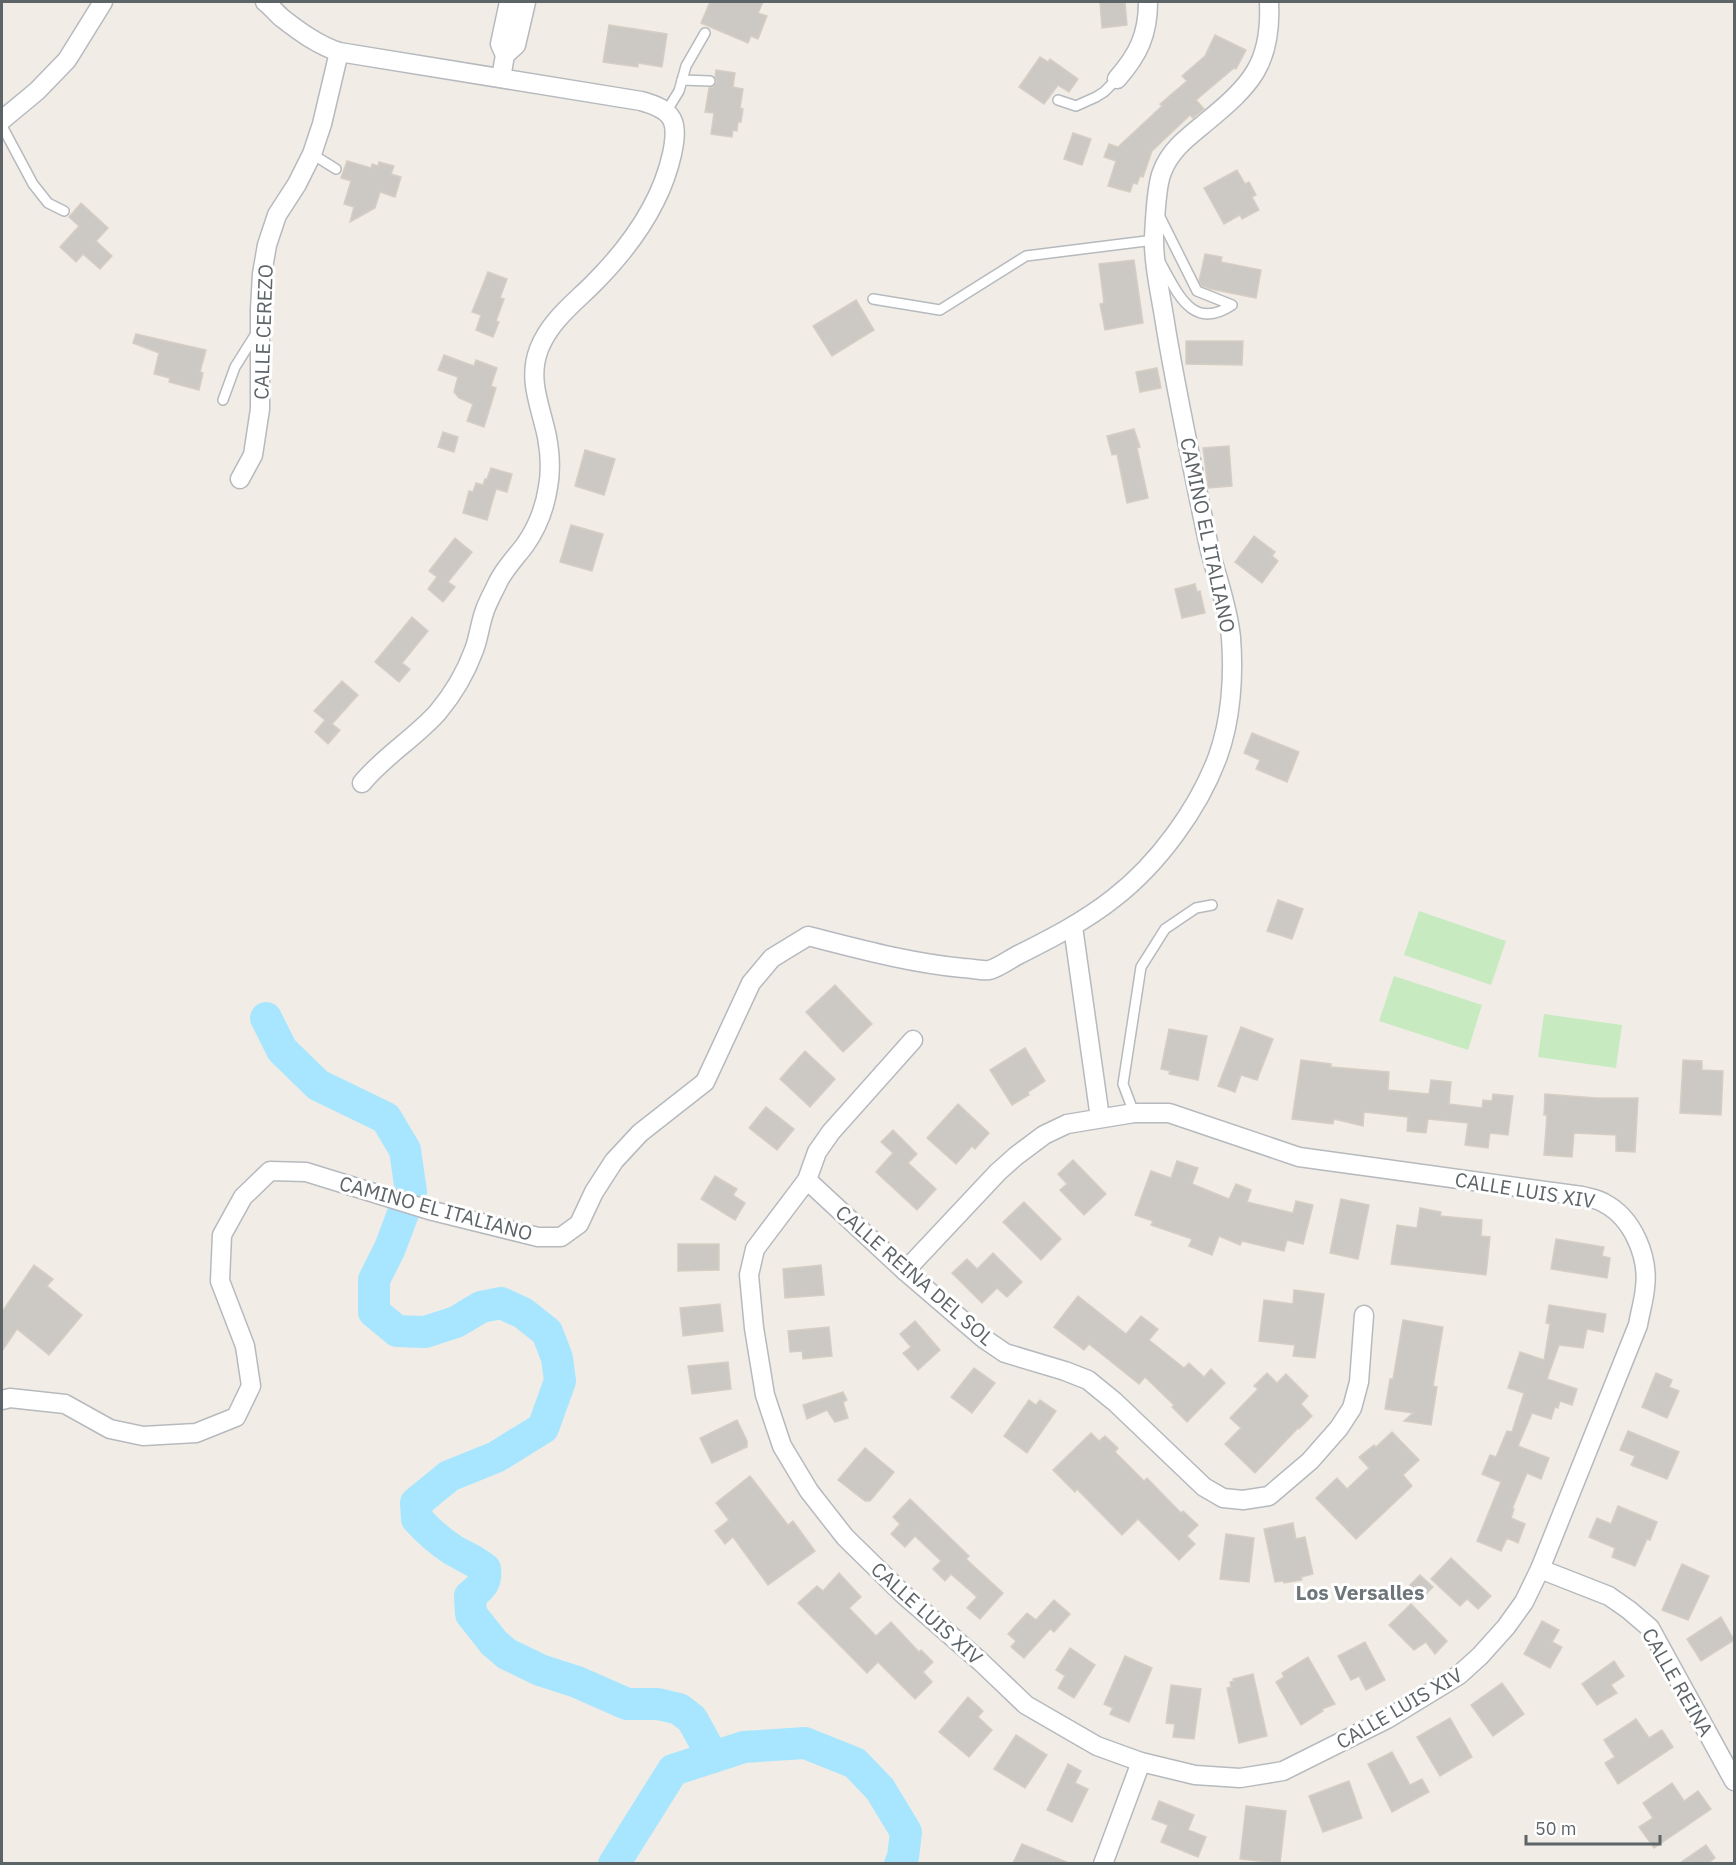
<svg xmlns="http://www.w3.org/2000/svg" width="1736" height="1865" viewBox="0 0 1736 1865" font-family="'IBM Plex Sans',sans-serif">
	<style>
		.green { fill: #c7eac1 }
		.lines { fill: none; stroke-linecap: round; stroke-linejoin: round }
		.river { stroke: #a8e6ff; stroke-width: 32 }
		.building { fill: #ccc8c3; stroke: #d6cec4; stroke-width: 1.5 }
		.service-casing { stroke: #b6babe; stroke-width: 12 }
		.minor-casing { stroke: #b6babe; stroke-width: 21 }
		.service { stroke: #fff; stroke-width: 9 }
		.minor { stroke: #fff; stroke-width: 18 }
		.labels { text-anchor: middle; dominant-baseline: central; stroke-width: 6; stroke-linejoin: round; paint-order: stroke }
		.street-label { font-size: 20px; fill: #5d6468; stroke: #fff }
		.neighbourhood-label { font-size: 21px; font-weight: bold; fill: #6e767a; stroke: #fff }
	</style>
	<rect width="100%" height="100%" fill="#f1ede6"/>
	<g class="green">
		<polygon points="1419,911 1506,941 1491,985 1404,955"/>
		<polygon points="1394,976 1482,1005 1468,1050 1379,1021"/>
		<polygon points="1544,1014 1622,1025 1616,1068 1538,1057"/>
	</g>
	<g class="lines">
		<g class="river">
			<path d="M 266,1018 L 282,1050 L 318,1085 L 386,1118 L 405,1150 L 411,1192 L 390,1248 L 374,1280 L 374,1312 L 397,1331 L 425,1332 L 456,1322 L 481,1307 L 501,1303 L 523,1313 L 547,1332 L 557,1358 L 560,1381 L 543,1428 L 496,1457 L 449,1476 L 416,1503 L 417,1519 C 428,1531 439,1541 453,1550 C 465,1557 474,1560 485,1569 C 487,1583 480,1588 470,1596 L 471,1614 L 494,1643 L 507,1654 L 540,1670 L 577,1682 L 627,1704 L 658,1704 L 679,1709 L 692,1719 L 713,1757"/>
			<polyline points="614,1864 673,1770 744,1747 805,1743 855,1763 880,1789 906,1832 903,1857 900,1864"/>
		</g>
	</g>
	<g class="building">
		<polygon points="710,2 763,2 758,13 767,16 758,39 751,36 748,43 701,23"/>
		<polygon points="1100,2 1125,2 1127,25 1102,28"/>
		<polygon points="609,25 667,34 662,67 638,63 638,67 603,62"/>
		<polygon points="1215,35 1246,50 1236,69 1234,68 1196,100 1204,109 1193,118 1190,115 1152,151 1143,177 1140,176 1137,184 1133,183 1130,192 1108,186 1116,161 1104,157 1109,144 1118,147 1162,106 1160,104 1187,81 1182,76 1205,56"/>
		<polygon points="1040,57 1048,62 1050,59 1078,79 1069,92 1058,85 1044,104 1019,87"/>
		<polygon points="716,70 735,73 733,87 743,89 740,108 743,109 741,122 738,122 737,131 733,130 732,137 711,134 714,113 705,112 709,88 713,87 717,82 715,77"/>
		<polygon points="1073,133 1091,139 1082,165 1064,159"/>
		<polygon points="347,161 371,168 372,164 378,166 379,162 394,166 391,174 401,177 395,197 380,192 375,208 350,222 354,207 344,204 351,181 341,178"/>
		<polygon points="1237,170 1245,184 1249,182 1256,195 1252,197 1259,210 1242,219 1240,215 1224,224 1204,188"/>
		<polygon points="81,203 108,228 96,241 112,256 100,269 83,254 76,262 60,247 79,226 69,217"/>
		<polygon points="1205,254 1222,257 1221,262 1261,270 1256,298 1211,289 1202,286 1199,281"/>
		<polygon points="1134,260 1143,323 1105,330 1100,304 1104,303 1099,264"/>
		<polygon points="488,272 507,279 500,298 504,299 496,321 499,322 493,337 476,330 481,315 472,312"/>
		<polygon points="856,300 874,330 832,356 813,326"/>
		<polygon points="136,334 206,350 200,372 203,373 199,390 169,382 170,378 154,374 159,353 133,343"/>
		<polygon points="1186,341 1243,341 1242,365 1186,364"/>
		<polygon points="444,355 474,366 476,360 497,368 491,386 496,388 484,427 467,421 473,404 459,398 454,392 458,377 438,370"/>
		<polygon points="1157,368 1161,388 1140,392 1136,372"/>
		<polygon points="1134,429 1140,447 1137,448 1148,498 1127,503 1117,454 1112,455 1107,436"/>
		<polygon points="443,432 458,437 454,452 438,447"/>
		<polygon points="1229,446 1232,486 1208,488 1203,448"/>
		<polygon points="585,450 615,459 604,495 575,486"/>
		<polygon points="491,468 512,474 507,492 496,489 487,520 463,513 469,491 473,492 476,483 483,485 485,479 487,479"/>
		<polygon points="571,525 603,534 592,571 560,562"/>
		<polygon points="1254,536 1275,552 1272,556 1278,561 1262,583 1235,562"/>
		<polygon points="455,538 472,552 448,582 455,587 443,602 428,589 437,577 429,571"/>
		<polygon points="1195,584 1197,592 1200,591 1205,613 1182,618 1175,589"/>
		<polygon points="412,617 428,631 402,663 410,669 399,682 375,662"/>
		<polygon points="342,681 358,695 332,724 340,730 328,744 315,732 325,720 314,711"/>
		<polygon points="1252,733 1299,752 1287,782 1256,769 1260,760 1244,753"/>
		<polygon points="1278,900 1303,909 1292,939 1267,931"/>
		<polygon points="835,985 872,1024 843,1052 806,1012"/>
		<polygon points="1241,1027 1273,1039 1257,1080 1241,1075 1235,1092 1218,1086"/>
		<polygon points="1169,1029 1207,1036 1198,1080 1169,1074 1170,1071 1161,1069"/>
		<polygon points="1025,1048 1045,1081 1028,1092 1029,1095 1012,1105 990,1070"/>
		<polygon points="805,1051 835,1079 810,1107 780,1079"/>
		<polygon points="1301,1060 1331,1064 1331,1067 1389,1072 1388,1090 1429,1094 1431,1080 1451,1082 1449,1104 1482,1108 1483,1100 1492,1101 1493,1094 1513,1096 1508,1135 1490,1133 1488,1148 1465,1145 1468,1123 1428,1119 1426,1133 1407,1131 1408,1117 1364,1112 1363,1126 1334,1119 1333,1124 1292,1119"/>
		<polygon points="1683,1060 1702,1061 1702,1070 1723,1071 1721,1115 1680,1113"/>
		<polygon points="1545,1094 1596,1098 1638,1098 1635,1152 1616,1151 1616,1135 1574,1133 1572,1157 1544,1155 1547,1115 1544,1115"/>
		<polygon points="958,1104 989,1133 975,1149 972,1146 956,1164 927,1138"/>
		<polygon points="766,1107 794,1129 777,1150 749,1128"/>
		<polygon points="893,1130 917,1154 908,1163 936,1189 917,1210 876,1172 893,1153 881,1142"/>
		<polygon points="1073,1160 1106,1194 1084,1215 1060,1190 1067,1184 1058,1174"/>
		<polygon points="1177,1161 1198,1168 1192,1184 1229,1199 1236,1184 1251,1190 1247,1202 1293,1213 1296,1201 1313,1205 1303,1244 1287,1240 1284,1251 1242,1241 1240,1245 1219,1236 1212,1255 1189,1246 1192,1239 1151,1225 1153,1221 1135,1215 1151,1171 1171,1178"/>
		<polygon points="715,1176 737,1189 733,1195 745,1203 735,1220 701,1199"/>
		<polygon points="1341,1199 1369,1205 1358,1259 1330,1253"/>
		<polygon points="1024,1202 1061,1239 1041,1260 1003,1222"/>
		<polygon points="1420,1208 1441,1212 1440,1216 1482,1220 1481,1236 1490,1237 1486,1275 1391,1264 1397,1225 1417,1228"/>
		<polygon points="1556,1239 1604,1247 1602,1256 1610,1258 1607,1278 1551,1269"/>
		<polygon points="678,1244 719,1244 719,1270 678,1271"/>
		<polygon points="993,1253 1022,1282 1007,1297 997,1288 982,1303 952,1273 967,1259 977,1269"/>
		<polygon points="34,1265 53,1279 47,1286 82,1315 49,1355 17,1329 2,1351 2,1312"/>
		<polygon points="821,1265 824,1295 785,1298 783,1269"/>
		<polygon points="1294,1290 1324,1294 1315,1358 1293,1356 1295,1345 1259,1341 1264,1300 1293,1304"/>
		<polygon points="1078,1296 1126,1334 1141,1316 1158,1329 1149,1340 1184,1368 1189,1363 1204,1377 1211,1369 1225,1383 1187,1422 1172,1407 1174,1405 1145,1377 1139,1384 1089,1344 1084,1350 1054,1327"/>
		<polygon points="720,1304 723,1331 683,1336 680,1308"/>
		<polygon points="1549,1305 1606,1314 1603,1332 1587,1329 1583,1348 1559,1345 1547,1379 1577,1389 1572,1405 1560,1401 1558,1408 1555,1407 1551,1419 1532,1413 1518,1446 1549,1458 1541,1479 1527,1473 1512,1509 1514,1509 1511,1518 1525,1524 1518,1543 1507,1538 1501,1551 1477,1541 1501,1482 1482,1474 1490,1455 1496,1457 1507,1431 1512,1432 1524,1393 1508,1388 1520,1352 1544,1360 1550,1324 1546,1323"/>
		<polygon points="1403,1320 1443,1327 1433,1386 1437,1387 1431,1425 1404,1421 1413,1413 1385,1409 1390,1379 1393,1379"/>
		<polygon points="915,1321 940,1350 918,1370 903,1353 911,1347 900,1334"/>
		<polygon points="829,1327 832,1356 803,1359 802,1351 790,1352 788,1331"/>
		<polygon points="728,1362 731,1389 692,1394 688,1366"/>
		<polygon points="974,1368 995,1383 972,1413 951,1397"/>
		<polygon points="1267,1373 1277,1383 1286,1374 1308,1396 1301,1404 1312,1416 1299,1429 1298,1428 1255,1473 1225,1444 1241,1428 1230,1418 1258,1389 1254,1386"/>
		<polygon points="1656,1373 1672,1380 1669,1387 1679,1391 1667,1418 1642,1407"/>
		<polygon points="843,1392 847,1400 843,1402 848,1418 835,1422 827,1410 807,1419 803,1405"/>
		<polygon points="1029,1400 1036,1405 1040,1400 1056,1411 1027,1453 1004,1436"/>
		<polygon points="737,1420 747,1441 747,1447 712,1463 700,1438"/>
		<polygon points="1628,1431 1679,1452 1667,1479 1631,1465 1635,1456 1620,1450"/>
		<polygon points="1392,1432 1419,1460 1403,1475 1412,1486 1356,1539 1316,1498 1337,1478 1347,1489 1369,1468 1359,1457 1374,1445 1376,1447"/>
		<polygon points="1091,1433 1099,1441 1105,1436 1118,1448 1115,1452 1144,1481 1147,1478 1181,1513 1183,1511 1198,1525 1187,1536 1195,1544 1179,1560 1138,1519 1122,1535 1077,1489 1075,1492 1053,1470"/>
		<polygon points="865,1448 894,1472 870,1501 865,1501 838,1480"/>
		<polygon points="750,1476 788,1525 793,1521 815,1551 768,1585 733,1537 725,1544 715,1531 729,1520 716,1503"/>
		<polygon points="910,1499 969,1556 966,1559 1003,1593 980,1619 967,1608 977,1597 951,1574 945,1581 933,1569 941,1561 915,1536 905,1547 891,1534 900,1524 893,1517"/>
		<polygon points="1618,1506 1657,1522 1650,1540 1647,1539 1635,1566 1612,1557 1615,1548 1589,1537 1597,1518 1611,1524"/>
		<polygon points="1293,1523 1296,1539 1305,1537 1313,1574 1301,1577 1302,1580 1284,1583 1283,1581 1275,1582 1264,1529"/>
		<polygon points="1226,1534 1254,1538 1249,1582 1220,1579"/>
		<polygon points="1451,1558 1491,1596 1478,1609 1467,1599 1460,1606 1431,1579"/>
		<polygon points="1682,1564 1709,1576 1688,1620 1662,1610"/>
		<polygon points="839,1573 861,1597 849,1608 876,1636 891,1622 919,1652 921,1650 933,1662 923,1672 932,1682 915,1699 878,1662 867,1673 798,1603 817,1586 823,1591"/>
		<polygon points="1420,1575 1433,1587 1423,1597 1410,1585"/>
		<polygon points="1054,1600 1070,1614 1054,1632 1050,1629 1024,1658 1011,1647 1016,1641 1008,1634 1027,1613 1036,1620"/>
		<polygon points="1411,1604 1447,1641 1435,1654 1426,1642 1414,1650 1389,1625"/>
		<polygon points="1721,1617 1734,1640 1701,1661 1687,1639"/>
		<polygon points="1542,1621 1559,1630 1552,1642 1562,1647 1550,1668 1524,1654"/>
		<polygon points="1365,1642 1385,1680 1366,1690 1359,1676 1351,1680 1338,1656"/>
		<polygon points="1070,1648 1095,1665 1074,1698 1058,1688 1065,1676 1056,1670"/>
		<polygon points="1125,1656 1152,1668 1129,1722 1110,1714 1113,1708 1104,1704"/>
		<polygon points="1308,1657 1335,1704 1322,1709 1323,1711 1301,1725 1276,1682 1284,1677 1282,1673"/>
		<polygon points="1614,1661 1624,1676 1611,1685 1617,1693 1597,1705 1582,1684"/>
		<polygon points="1253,1674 1267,1736 1239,1743 1227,1688 1231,1687 1230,1682 1234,1681 1233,1679"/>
		<polygon points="1502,1683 1524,1714 1493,1736 1471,1705"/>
		<polygon points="1171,1685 1201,1689 1194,1739 1173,1737 1175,1724 1166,1723"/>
		<polygon points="968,1697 983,1711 978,1717 992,1730 969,1757 939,1732"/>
		<polygon points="1450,1718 1472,1757 1440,1776 1417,1737"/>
		<polygon points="1636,1719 1649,1738 1662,1730 1673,1747 1618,1784 1605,1763 1615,1757 1604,1740"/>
		<polygon points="1016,1735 1047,1755 1025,1788 994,1769"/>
		<polygon points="1392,1752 1410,1785 1422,1779 1429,1792 1392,1812 1368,1764"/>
		<polygon points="1068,1764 1081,1771 1075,1783 1088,1789 1072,1822 1047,1810"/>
		<polygon points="1349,1781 1362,1818 1323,1832 1309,1796"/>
		<polygon points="1672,1783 1684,1801 1698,1791 1711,1809 1654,1848 1639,1827 1653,1818 1643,1803"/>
		<polygon points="1159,1801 1194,1815 1188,1830 1206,1837 1198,1857 1161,1842 1168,1825 1152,1819"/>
		<polygon points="1246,1806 1286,1811 1280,1863 1240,1859"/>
		<polygon points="1022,1844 1069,1863 1013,1863"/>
		<polygon points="1706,1845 1715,1858 1708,1863 1680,1863"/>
	</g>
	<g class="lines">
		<g class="service-casing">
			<g id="service">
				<polyline points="682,80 710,81"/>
				<polyline points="1058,100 1076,106 1096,97 1104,92 1117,79"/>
				<polyline points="666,112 679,91 686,66 705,33"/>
				<polyline points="2,126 33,184 48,203 64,211"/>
				<polyline points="312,154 336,169"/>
				<path d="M 1159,215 L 1197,291 L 1232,305 C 1192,332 1177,292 1160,262"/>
				<polyline points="873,299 940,310 1026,256 1154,240"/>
				<polyline points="223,400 235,367 257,332"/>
				<polyline points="1134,1113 1123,1084 1141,967 1165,929 1196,908 1212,905"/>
			</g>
		</g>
		<g class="minor-casing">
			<g id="minor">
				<path d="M 265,2 C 271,6 276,13 282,18 C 300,32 318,45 339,52 L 641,101 C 674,110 679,121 672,154 C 661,204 629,248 593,284 C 573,304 550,321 539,349 C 527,380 541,407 547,437 C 550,453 551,471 548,487 C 545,507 537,528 525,545 C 516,557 505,568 498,582 C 494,591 488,601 485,610 C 480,623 479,637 474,650 C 466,672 453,694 438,712 C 415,738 384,756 362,783"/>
				<polyline points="505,55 500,44 509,2"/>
				<polyline points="501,78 505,55 516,45 526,2"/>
				<path d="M 1117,79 C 1138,55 1148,35 1148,2"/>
				<polyline points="2,120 37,91 67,60 103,2"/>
				<polyline points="240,479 253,455 260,409 260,309 262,274 267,245 277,215 297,184 312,154 322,124 339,52"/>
				<polyline points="1073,927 1100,1118"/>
				<polyline points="807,1180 905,1271 983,1338 1005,1353 1065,1371 1088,1380 1115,1402 1204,1487 1223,1498 1243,1500 1269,1496 1310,1461 1339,1428 1352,1408 1359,1382 1364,1315"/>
				<path d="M 905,1271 L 998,1172 L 1016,1156 L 1044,1135 L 1067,1124 L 1134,1113 L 1169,1113 L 1299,1157 L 1582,1196 C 1589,1198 1598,1199 1604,1203 C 1633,1218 1649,1257 1645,1288 C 1644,1300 1640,1313 1638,1325 L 1540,1569 L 1524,1602 L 1506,1627 L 1480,1656 L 1459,1675 L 1387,1719 L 1283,1771 L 1240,1778 L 1195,1775 L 1141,1762 L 1097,1746 L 1026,1705 L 981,1662 L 903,1594 L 845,1537 L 809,1491 L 782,1446 L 765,1395 L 754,1328 L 749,1275 L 755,1249 L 807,1180 L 817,1152 L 831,1132 L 913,1040"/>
				<path d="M 2,1400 L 10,1398 L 65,1404 L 110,1429 L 143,1436 L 196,1433 L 236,1417 L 251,1386 L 245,1346 L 220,1281 L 222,1235 L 243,1197 L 270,1171 L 306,1172 L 429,1210 L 538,1237 L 561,1237 L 579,1224 L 594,1192 L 614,1161 L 640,1133 L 705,1082 L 751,983 L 772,958 L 808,936 C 859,949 910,963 963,968 C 970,968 981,971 989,970 C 998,968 1010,959 1018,955 C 1052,938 1085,921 1114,898 C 1158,864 1199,808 1218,756 C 1231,720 1234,676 1231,638 C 1228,605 1215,574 1208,542 C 1193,471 1178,400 1166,329 C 1162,301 1153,264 1154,237 C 1155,221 1156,186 1162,172 C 1170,150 1188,137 1205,123 C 1251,85 1272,64 1269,2"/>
				<polyline points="1540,1569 1609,1596 1629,1610 1650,1628 1734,1781"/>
				<polyline points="1103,1864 1141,1762"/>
			</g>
		</g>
		<use href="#service" class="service"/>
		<use href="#minor" class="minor"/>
	</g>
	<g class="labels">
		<g class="street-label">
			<text transform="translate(263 332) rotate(-88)">CALLE CEREZO</text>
			<text transform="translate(1208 535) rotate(78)">CAMINO EL ITALIANO</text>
			<text transform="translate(1525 1190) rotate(9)">CALLE LUIS XIV</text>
			<text transform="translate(436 1208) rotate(15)">CAMINO EL ITALIANO</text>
			<text transform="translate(915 1275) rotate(41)">CALLE REINA DEL SOL</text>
			<text transform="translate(927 1613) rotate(42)">CALLE LUIS XIV</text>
			<text transform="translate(1678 1682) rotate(60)">CALLE REINA</text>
			<text transform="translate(1399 1708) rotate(-30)">CALLE LUIS XIV</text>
		</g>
		<g class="neighbourhood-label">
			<text x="1360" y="1592">Los Versalles</text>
		</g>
	</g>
	<rect width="1736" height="1865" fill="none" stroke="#5d6468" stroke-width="6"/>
	<path d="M1526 1835v9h134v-9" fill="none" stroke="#5d6468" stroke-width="3"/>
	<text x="1535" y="1835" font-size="18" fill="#5d6468" stroke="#ffffff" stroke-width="4.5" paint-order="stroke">50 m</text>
</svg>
